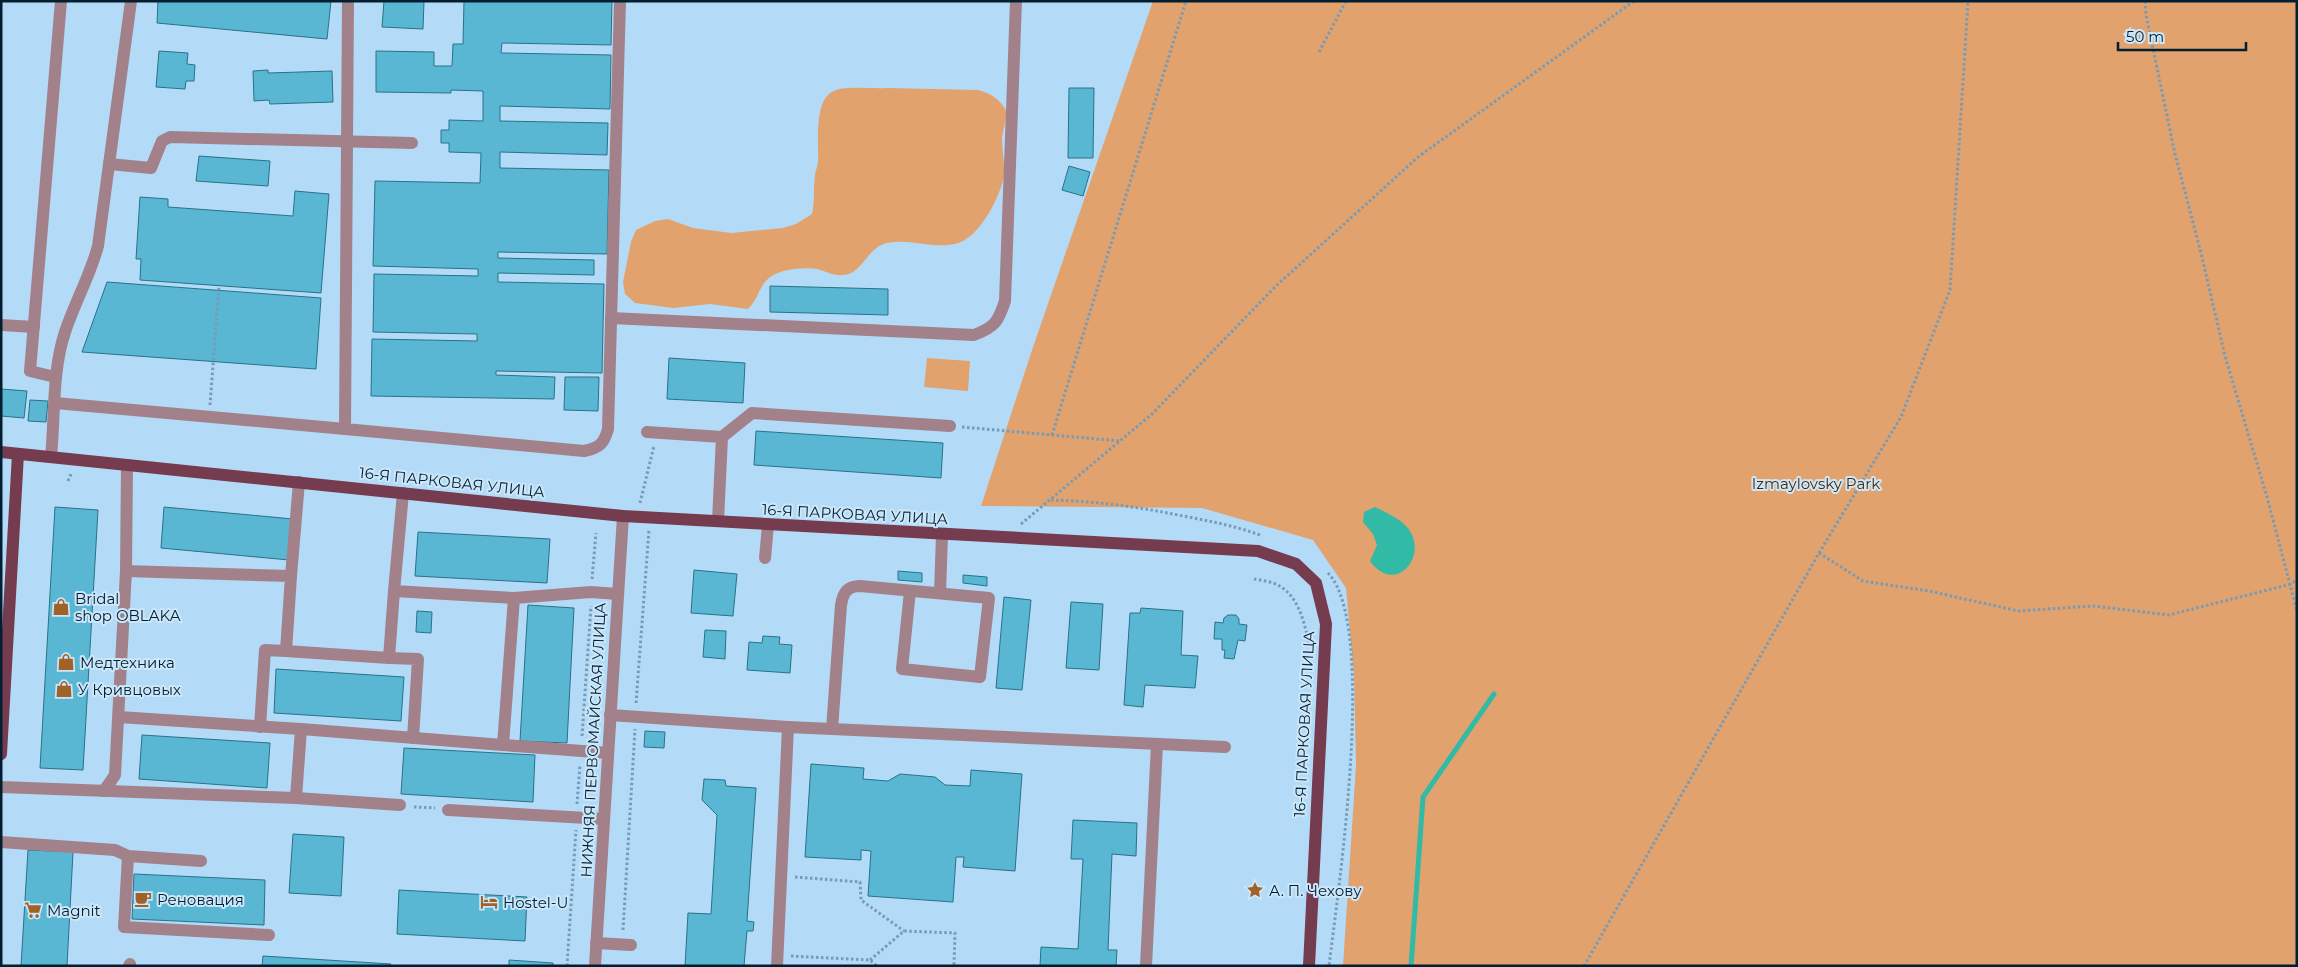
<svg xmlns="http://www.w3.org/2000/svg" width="2298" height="967" viewBox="0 0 2298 967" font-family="Montserrat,sans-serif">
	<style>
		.green { fill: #e2a26d }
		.water { fill: #31baa6 }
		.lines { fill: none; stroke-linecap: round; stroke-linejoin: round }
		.stream { stroke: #31baa6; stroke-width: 5 }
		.building { fill: #59b7d4; stroke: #287287 }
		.path { stroke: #779bb4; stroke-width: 3; stroke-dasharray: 2.5 2.5; stroke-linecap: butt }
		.minor { stroke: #a3818a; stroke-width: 12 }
		.major { stroke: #753b4e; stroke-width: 12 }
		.labels { text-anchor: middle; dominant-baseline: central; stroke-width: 4; stroke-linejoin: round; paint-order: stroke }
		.street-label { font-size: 15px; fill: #021f31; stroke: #cce6fa }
		.park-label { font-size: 15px; fill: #4c2904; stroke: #cce6fa }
		.poi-label { font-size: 15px; fill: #021f31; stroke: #cce6fa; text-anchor: start }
	</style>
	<rect width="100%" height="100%" fill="#b3dbf8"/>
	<g class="green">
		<polygon points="1153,1 2297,1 2297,966 1343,966 1356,765 1354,676 1346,588 1313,540 1202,508 981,506 1033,347"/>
		<path d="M 887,88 L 978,90 C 992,94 1000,99 1007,112 C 1006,121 1003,130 1002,138 C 1002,151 1005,164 1004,176 C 1000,198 978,240 955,244 C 933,249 909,238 887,243 C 867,247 863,274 843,275 C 834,276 825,271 817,269 C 803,267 780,269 769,278 C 759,286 759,298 748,309 L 710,304 L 673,308 L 635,303 L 625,294 L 623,282 L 631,242 L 636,230 L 655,221 L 668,219 L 693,228 L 731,233 L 783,228 L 796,224 L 812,214 C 815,201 813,189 815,176 C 815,171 818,166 818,161 C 819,142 813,97 836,90 C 848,86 874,89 887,88 Z"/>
		<polygon points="927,358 970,361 968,391 924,387"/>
	</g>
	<path class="water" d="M 1375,507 C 1383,511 1392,515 1399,520 C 1437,546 1398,600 1370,561 L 1377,545 L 1373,534 L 1363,522 L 1364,512 Z"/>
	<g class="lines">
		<polyline class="stream" points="1411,966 1423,797 1494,694"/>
	</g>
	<g class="building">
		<polygon points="158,1 331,1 327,39 157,23"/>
		<polygon points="384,1 424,1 423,29 382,27"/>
		<polygon points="464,1 612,1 611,45 502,43 501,53 611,55 610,109 500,106 500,121 608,123 607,155 500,152 500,168 609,170 607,254 498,252 498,258 594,260 594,275 498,273 498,282 604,284 602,373 496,371 496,375 555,377 554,399 371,396 372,339 477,341 477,334 373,332 374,274 478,276 478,269 373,266 375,181 480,183 481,153 449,152 449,143 441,143 441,130 449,130 449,120 483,121 483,91 451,90 451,93 376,92 376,51 434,52 434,66 452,66 453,44 463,44"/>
		<polygon points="159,51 188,53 187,64 195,65 194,81 186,81 185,89 156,87"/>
		<polygon points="268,70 268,73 332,71 333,102 270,104 269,100 254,101 253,71"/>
		<polygon points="1069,88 1094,88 1093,158 1068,158"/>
		<polygon points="199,156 270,161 268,186 196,181"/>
		<polygon points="1069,166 1090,172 1083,196 1062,190"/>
		<polygon points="295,191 329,194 321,293 140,280 141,259 136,259 140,197 168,199 168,207 293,216"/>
		<polygon points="107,282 321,298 316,369 82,352"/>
		<polygon points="770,286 888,289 888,315 770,312"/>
		<polygon points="669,358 745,363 743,403 667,399"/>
		<polygon points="565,377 599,377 598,411 564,410"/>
		<polygon points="1,389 27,391 24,418 1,416"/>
		<polygon points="30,400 48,401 46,422 28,421"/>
		<polygon points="756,431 943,443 941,478 754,465"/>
		<polygon points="55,507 98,510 83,770 40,768"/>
		<polygon points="164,507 293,519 289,560 161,548"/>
		<polygon points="418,532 550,539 547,583 415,576"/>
		<polygon points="694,570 737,574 733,616 691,613"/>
		<polygon points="898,571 922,573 922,582 898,580"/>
		<polygon points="963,575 987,577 987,586 963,583"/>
		<polygon points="1004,597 1031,600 1022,690 996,688"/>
		<polygon points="1071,602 1103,604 1099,670 1066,668"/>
		<polygon points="528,605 574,608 567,743 520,741"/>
		<polygon points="1141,608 1183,611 1181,655 1198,656 1195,688 1145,685 1143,707 1124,705 1130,613 1140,613"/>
		<polygon points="417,611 432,612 431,633 416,632"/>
		<polygon points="1228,615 1236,615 1239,619 1239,624 1247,625 1245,641 1238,640 1234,659 1224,658 1225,650 1222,650 1222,639 1214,639 1215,622 1223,623 1224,618"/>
		<polygon points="705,630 726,631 725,659 703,657"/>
		<polygon points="763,636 780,637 779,644 792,645 790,673 747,670 749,642 762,643"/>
		<polygon points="276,669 404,677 401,721 274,713"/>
		<polygon points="645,731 665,732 664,748 644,747"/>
		<polygon points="142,735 270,743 267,788 139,779"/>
		<polygon points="404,748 535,755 533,802 401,794"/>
		<polygon points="811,764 864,768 863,779 888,781 900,774 935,777 945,785 970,786 971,770 1022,774 1015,871 963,867 964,857 956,857 953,902 868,896 871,851 861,850 861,860 805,857"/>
		<polygon points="704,779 725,780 726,786 756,788 747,921 754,922 753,931 747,931 744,966 685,966 688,913 711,914 717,815 702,800"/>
		<polygon points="1073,820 1137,823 1136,856 1112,854 1108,950 1117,950 1116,966 1040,966 1041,947 1078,949 1083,859 1071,859"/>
		<polygon points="293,834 344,837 341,896 289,893"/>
		<polygon points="28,850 73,852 67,966 21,966"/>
		<polygon points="134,874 265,880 264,925 132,919"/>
		<polygon points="399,890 527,897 525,941 397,934"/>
		<polygon points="263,956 391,964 390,966 262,966"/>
		<polygon points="509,960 553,963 553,966 509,966"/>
	</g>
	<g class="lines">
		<g class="path">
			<polyline points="2145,1 2146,15 2175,154 2201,253 2225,356 2267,497 2297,611"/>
			<polyline points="1319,52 1346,1"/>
			<polyline points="210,405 219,286"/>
			<polyline points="962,427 1120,441"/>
			<polyline points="1052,435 1186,1"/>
			<polyline points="68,481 72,472"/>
			<path d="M 1051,500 C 1096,501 1139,507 1183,516 C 1210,521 1235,526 1260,535"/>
			<polyline points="640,503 654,446"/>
			<polyline points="1021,524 1152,414 1276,286 1418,157 1634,1"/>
			<polyline points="1819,553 1863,581 1929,591 2018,611 2093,606 2169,615 2291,584 2297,580"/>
			<path d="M 1328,573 C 1378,625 1338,891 1329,966"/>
			<polyline points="592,579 596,533"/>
			<path d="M 1254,579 C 1260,580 1267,581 1273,583 C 1298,592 1304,621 1309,644"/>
			<polyline points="636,703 649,530"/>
			<polyline points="582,736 591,606"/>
			<polyline points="577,804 580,765"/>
			<polyline points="414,807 435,808"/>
			<polyline points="795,877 860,882 861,900 904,931"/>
			<polyline points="623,930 635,729"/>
			<polyline points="791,956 870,960 877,966"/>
			<polyline points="870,960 904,931 955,933 954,966"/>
			<polyline points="567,966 576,830"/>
			<polyline points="1584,966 1819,553 1901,417 1950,290 1968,1"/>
		</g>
		<g class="minor">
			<path d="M 348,1 L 345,429 L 584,451 C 599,448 604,444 608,429 L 620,1"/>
			<polyline points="109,164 151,168 162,141 170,137 412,143"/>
			<path d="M 611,318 L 974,335 C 995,327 998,322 1005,301 L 1016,1"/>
			<polyline points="1,325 34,327"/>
			<polyline points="55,377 30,371 61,1"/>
			<polyline points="55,403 345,429"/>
			<polyline points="647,432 722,437 718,521"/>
			<polyline points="722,437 752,413 950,426"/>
			<path d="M 51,457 C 55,416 52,371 65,332 C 75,302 90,276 98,246 L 131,1"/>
			<polyline points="127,465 126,571 291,576 286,651 389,658 394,591"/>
			<polyline points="403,493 394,591 514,598"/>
			<polyline points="765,558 768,525"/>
			<polyline points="291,576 299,482"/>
			<polyline points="940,593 942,535"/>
			<polyline points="389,658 418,659 413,738"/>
			<polyline points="610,715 788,727 777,966"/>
			<polyline points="260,727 265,650 286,651"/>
			<polyline points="788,727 1225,747"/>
			<polyline points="301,729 503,745"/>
			<path d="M 832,729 L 841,605 C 843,593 847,586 860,586 L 989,598 L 980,677 L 902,669 L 910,591"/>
			<polyline points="608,753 503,745 514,598 591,592 618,594"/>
			<polyline points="1,787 296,798 301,729 119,717"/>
			<polyline points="104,791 115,775 126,571"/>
			<polyline points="296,798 400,805"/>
			<polyline points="448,810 604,819"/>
			<polyline points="1,842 115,850 128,856 201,861"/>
			<polyline points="128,856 124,927 269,935"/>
			<polyline points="596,943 631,945"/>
			<polyline points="129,966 130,964"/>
			<polyline points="595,966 623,516"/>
			<polyline points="1146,966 1157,744"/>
		</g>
		<g class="major">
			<polyline points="1,452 623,516 1258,551 1296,564 1316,583 1326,624 1309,966"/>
			<polyline points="1,754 18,454"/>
		</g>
	</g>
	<defs>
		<g id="shop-bare" transform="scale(1.35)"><path d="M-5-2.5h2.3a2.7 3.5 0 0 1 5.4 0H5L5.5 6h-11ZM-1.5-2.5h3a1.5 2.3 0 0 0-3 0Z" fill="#a06227" stroke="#cce6fa" stroke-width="2.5" paint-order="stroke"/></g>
		<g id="sight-bare" transform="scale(1.35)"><path d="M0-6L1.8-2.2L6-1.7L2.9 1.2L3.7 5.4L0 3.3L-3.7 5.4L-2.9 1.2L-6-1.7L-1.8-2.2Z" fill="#a06227" stroke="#cce6fa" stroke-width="2.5" paint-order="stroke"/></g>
		<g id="cafe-bare" transform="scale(1.35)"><path d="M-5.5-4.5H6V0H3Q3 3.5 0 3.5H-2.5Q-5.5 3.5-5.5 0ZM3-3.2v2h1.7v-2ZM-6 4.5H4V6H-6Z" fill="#a06227" stroke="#cce6fa" stroke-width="2.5" paint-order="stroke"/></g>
		<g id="hotel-bare" transform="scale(1.35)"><path d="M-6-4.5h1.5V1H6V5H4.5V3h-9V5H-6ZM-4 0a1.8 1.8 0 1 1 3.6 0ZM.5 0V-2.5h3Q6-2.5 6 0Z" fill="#a06227" stroke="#cce6fa" stroke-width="2.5" paint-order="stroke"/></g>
		<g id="supermarket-bare" transform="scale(1.35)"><path d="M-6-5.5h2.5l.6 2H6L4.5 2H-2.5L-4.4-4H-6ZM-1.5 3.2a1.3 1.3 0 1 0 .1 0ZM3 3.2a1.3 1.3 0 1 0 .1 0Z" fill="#a06227" stroke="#cce6fa" stroke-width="2.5" paint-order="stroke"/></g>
	</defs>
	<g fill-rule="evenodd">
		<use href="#shop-bare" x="61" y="607"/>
		<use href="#shop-bare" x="66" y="662"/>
		<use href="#shop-bare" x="64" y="689"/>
		<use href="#sight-bare" x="1255" y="890"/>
		<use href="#cafe-bare" x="143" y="899"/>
		<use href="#hotel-bare" x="489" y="902"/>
		<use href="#supermarket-bare" x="33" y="910"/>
	</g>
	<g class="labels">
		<g class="street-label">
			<text transform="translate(452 482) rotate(6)">16-Я ПАРКОВАЯ УЛИЦА</text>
			<text transform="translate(855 514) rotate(3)">16-Я ПАРКОВАЯ УЛИЦА</text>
			<text transform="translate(1304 724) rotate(-87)">16-Я ПАРКОВАЯ УЛИЦА</text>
			<text transform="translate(593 740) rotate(-87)">НИЖНЯЯ ПЕРВОМАЙСКАЯ УЛИЦА</text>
		</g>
		<g class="park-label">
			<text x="1816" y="483">Izmaylovsky Park</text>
		</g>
		<g class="poi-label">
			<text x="75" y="598">Bridal<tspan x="75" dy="17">shop OBLAKA</tspan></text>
			<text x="80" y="662">Медтехника</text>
			<text x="78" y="689">У Кривцовых</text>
			<text x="1269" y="890">А. П. Чехову</text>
			<text x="157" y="899">Реновация</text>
			<text x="503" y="902">Hostel-U</text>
			<text x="47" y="910">Magnit</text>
		</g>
	</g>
	<rect width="2298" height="967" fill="none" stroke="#021f31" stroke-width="5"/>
	<path d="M2118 42v8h128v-8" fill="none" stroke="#021f31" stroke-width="2.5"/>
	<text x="2126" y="42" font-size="15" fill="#021f31" stroke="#cce6fa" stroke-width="4" paint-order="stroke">50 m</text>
</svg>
